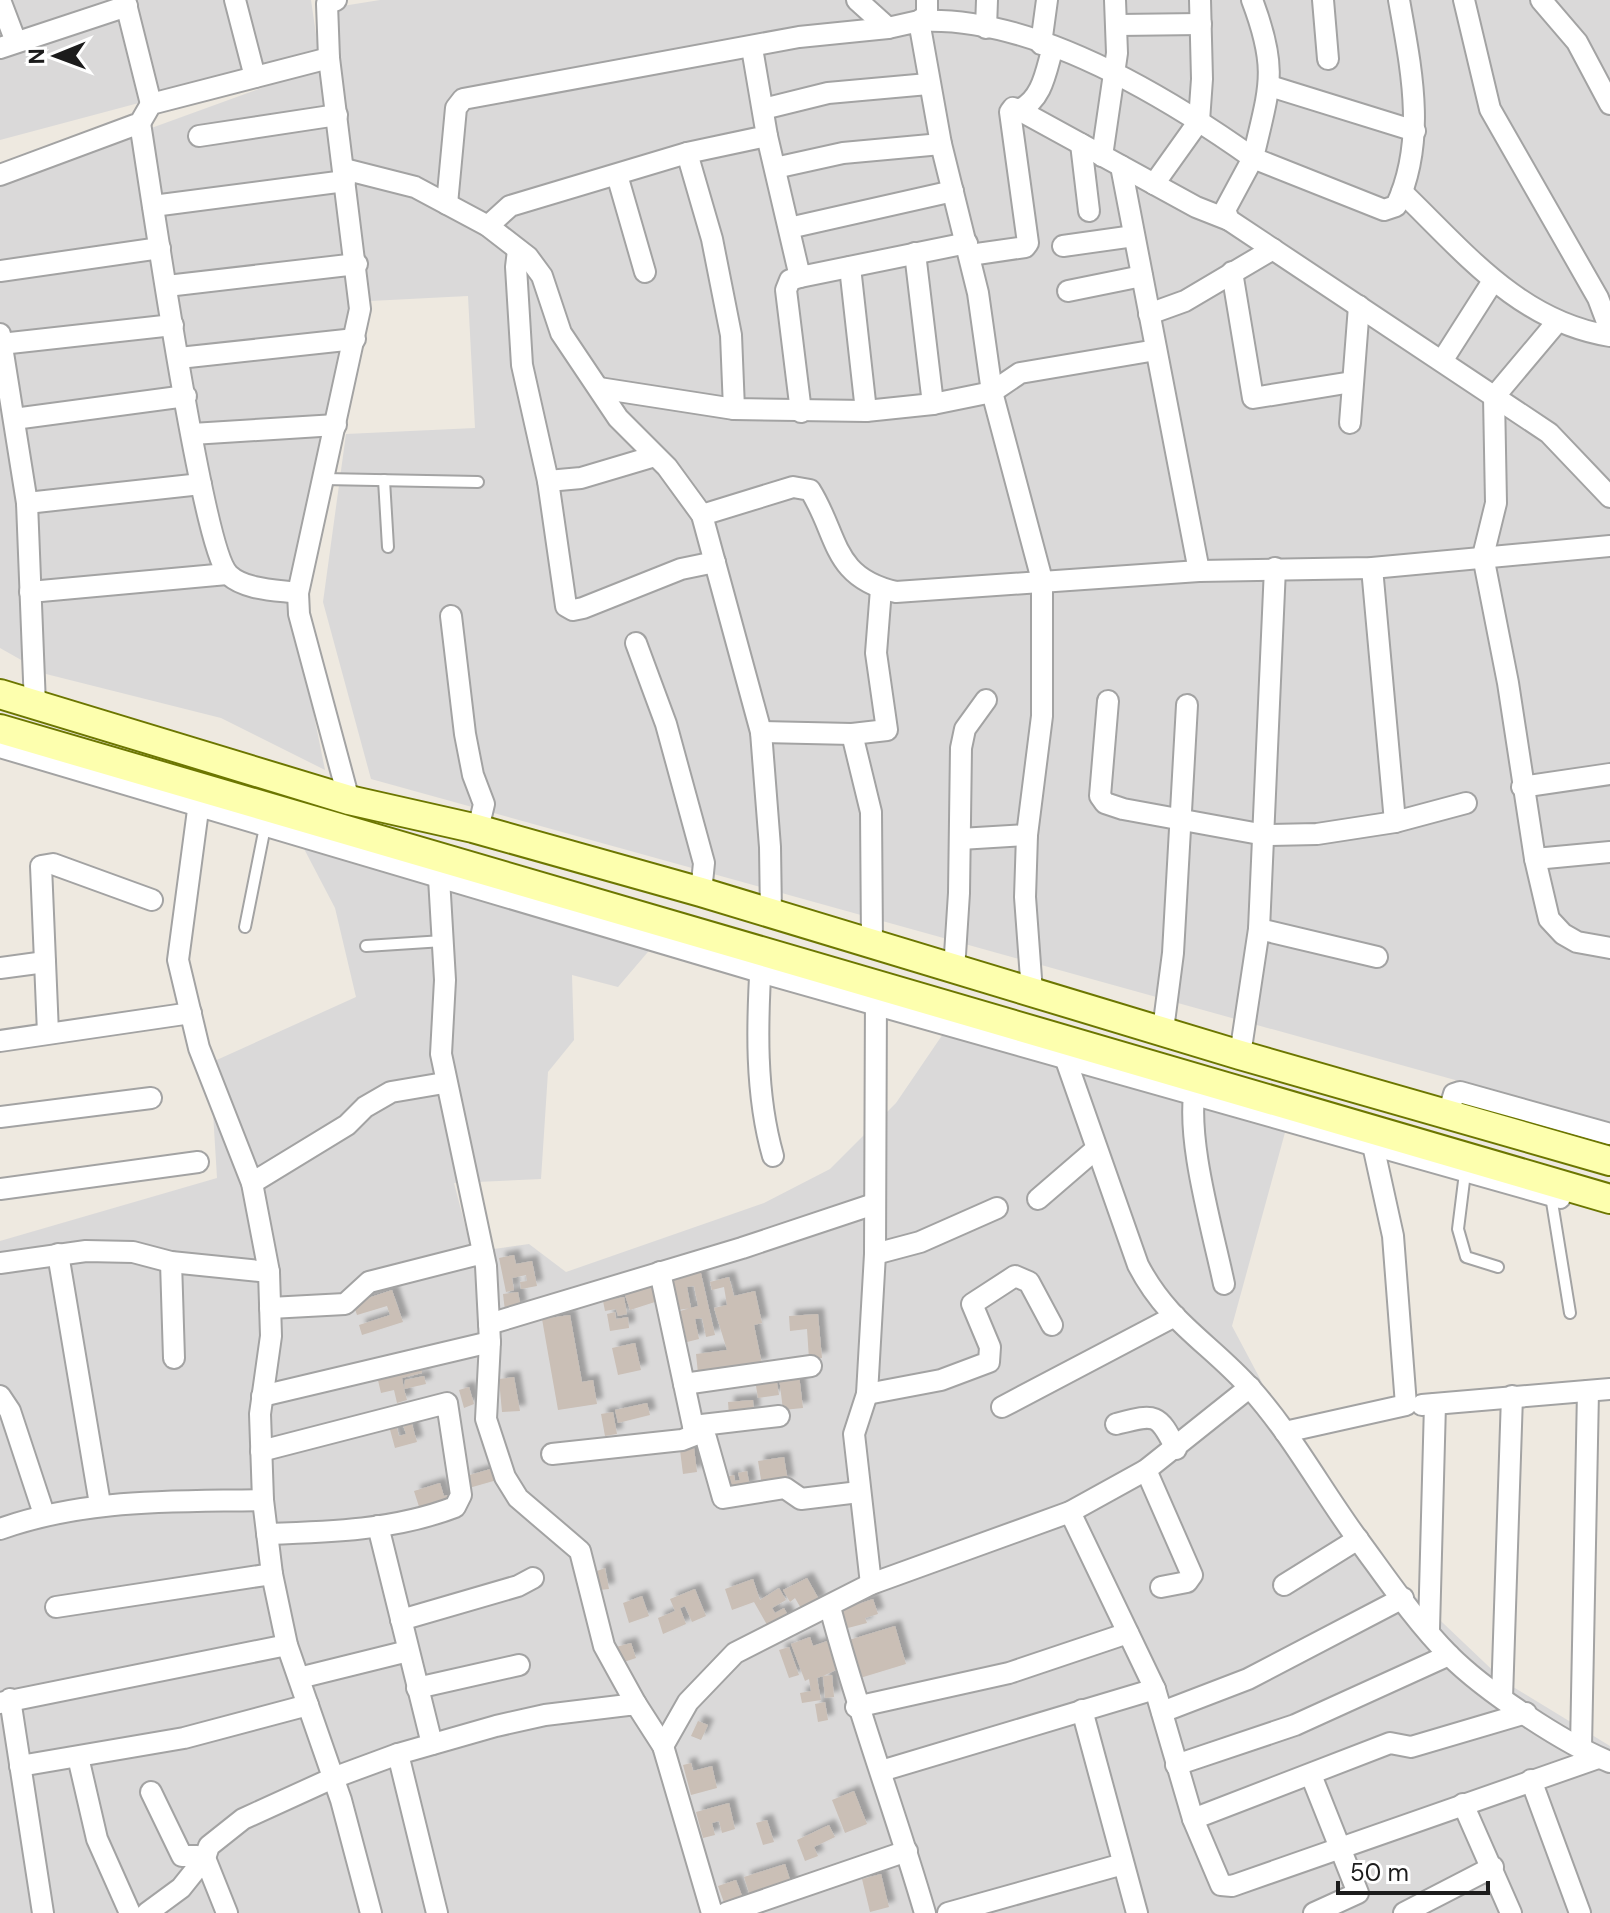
<svg xmlns="http://www.w3.org/2000/svg" width="1610" height="1913" viewBox="0 0 1610 1913" font-family="'DM Sans',sans-serif">
	<style>
		.residential { fill: #dad9d9 }
		.building { fill: #cabfb6; filter: url(#shadow) }
		.lines { fill: none; stroke-linecap: round; stroke-linejoin: round }
		.service-casing { stroke: #a3a3a3; stroke-width: 14 }
		.minor-casing { stroke: #a3a3a3; stroke-width: 24 }
		.secondary-casing { stroke: #6c7600; stroke-width: 32 }
		.service { stroke: #fff; stroke-width: 10 }
		.minor { stroke: #fff; stroke-width: 20 }
		.secondary { stroke: #fdffae; stroke-width: 28 }
	</style>
	<defs>
		<filter id="shadow"><feDropShadow dx="6" dy="-6" stdDeviation="2" flood-color="#0004"/></filter>
	</defs>
	<rect width="100%" height="100%" fill="#eee9e0"/>
	<g class="residential">
		<polygon points="0,0 311,0 319,55 0,140"/>
		<polygon points="380,0 1610,0 1610,1123 371,779 323,602 346,434 475,428 468,296 370,301 330,8"/>
		<polygon points="322,66 351,308 291,601 325,770 221,718 46,674 0,648 0,183"/>
		<polygon points="301,843 653,946 618,987 572,975 574,1040 548,1072 541,1179 454,1183 472,1252 529,1244 566,1272 764,1203 830,1169 896,1103 960,1009 1295,1096 1232,1326 1301,1456 1403,1585 1505,1682 1610,1746 1610,1913 0,1913 0,1241 217,1178 210,1063 356,997 335,908"/>
	</g>
	<g class="building">
		<polygon points="514,1255 516,1264 532,1261 537,1286 521,1289 520,1282 527,1281 526,1275 512,1278 514,1290 506,1292 499,1258"/>
		<polygon points="700,1269 715,1335 706,1337 702,1318 695,1319 699,1339 687,1342 680,1311 698,1306 694,1286 687,1287 691,1308 678,1310 671,1275"/>
		<polygon points="729,1277 734,1296 755,1291 762,1323 754,1325 762,1364 698,1373 696,1354 727,1350 714,1308 727,1305 724,1287 712,1290 710,1282"/>
		<polygon points="654,1286 658,1301 630,1310 625,1295"/>
		<polygon points="392,1290 403,1322 362,1335 359,1325 390,1315 387,1306 357,1315 353,1303"/>
		<polygon points="518,1292 521,1308 505,1311 503,1294"/>
		<polygon points="624,1297 627,1314 618,1316 616,1309 605,1311 603,1301"/>
		<polygon points="615,1312 616,1319 628,1317 629,1328 610,1331 607,1314"/>
		<polygon points="818,1314 822,1358 809,1359 807,1329 790,1331 789,1316"/>
		<polygon points="570,1315 582,1382 593,1380 597,1404 558,1410 542,1319"/>
		<polygon points="635,1343 641,1370 618,1375 612,1348"/>
		<polygon points="421,1365 422,1373 402,1378 404,1389 405,1380 424,1376 426,1384 404,1389 407,1400 397,1403 394,1390 381,1393 377,1376"/>
		<polygon points="799,1375 803,1408 783,1410 779,1377"/>
		<polygon points="514,1377 520,1411 502,1412 499,1379"/>
		<polygon points="776,1377 779,1395 758,1398 755,1380"/>
		<polygon points="469,1387 474,1404 464,1408 459,1390"/>
		<polygon points="753,1400 754,1413 729,1415 728,1402"/>
		<polygon points="647,1403 650,1415 618,1423 615,1410"/>
		<polygon points="613,1412 617,1434 605,1436 601,1414"/>
		<polygon points="410,1417 417,1442 395,1448 389,1426 396,1424 399,1436 406,1434 401,1419"/>
		<polygon points="694,1448 697,1472 683,1474 680,1450"/>
		<polygon points="784,1457 788,1482 762,1486 758,1461"/>
		<polygon points="494,1468 497,1480 469,1488 466,1476"/>
		<polygon points="747,1471 750,1487 728,1492 725,1477 734,1475 735,1481 740,1480 738,1473"/>
		<polygon points="440,1483 444,1496 452,1494 454,1504 421,1513 414,1491"/>
		<polygon points="605,1568 609,1589 600,1590 597,1571"/>
		<polygon points="807,1578 820,1601 802,1610 795,1598 790,1602 783,1590"/>
		<polygon points="753,1579 760,1600 779,1588 786,1600 772,1608 775,1613 784,1608 790,1619 770,1630 754,1602 732,1610 725,1589"/>
		<polygon points="695,1589 706,1616 692,1622 685,1606 680,1608 686,1624 663,1634 658,1618 675,1611 670,1599"/>
		<polygon points="642,1596 649,1616 629,1623 623,1603"/>
		<polygon points="873,1599 878,1614 865,1618 867,1623 844,1629 838,1611"/>
		<polygon points="895,1626 906,1664 860,1678 849,1640"/>
		<polygon points="810,1637 813,1646 830,1640 840,1668 823,1676 832,1675 834,1697 825,1698 823,1676 817,1678 821,1700 802,1703 800,1693 811,1691 809,1679 805,1681 791,1644"/>
		<polygon points="631,1643 636,1658 621,1663 616,1647"/>
		<polygon points="789,1647 799,1675 789,1678 779,1650"/>
		<polygon points="825,1702 828,1720 818,1722 815,1704"/>
		<polygon points="698,1721 708,1725 701,1740 691,1736"/>
		<polygon points="691,1763 693,1771 712,1766 717,1788 691,1795 683,1765"/>
		<polygon points="854,1791 867,1824 845,1833 832,1800"/>
		<polygon points="729,1803 735,1829 722,1833 719,1821 712,1823 715,1835 703,1838 696,1812"/>
		<polygon points="767,1820 774,1842 763,1845 756,1823"/>
		<polygon points="829,1825 835,1837 814,1847 818,1856 805,1861 797,1840"/>
		<polygon points="785,1864 792,1886 751,1899 744,1877"/>
		<polygon points="881,1874 889,1907 870,1912 862,1879"/>
		<polygon points="736,1880 744,1901 726,1908 718,1886"/>
	</g>
	<g class="lines">
		<g class="service-casing">
			<g id="service">
				<polyline points="324,479 478,482"/>
				<polyline points="384,480 388,547"/>
				<polyline points="245,927 265,827"/>
				<polyline points="366,946 443,941"/>
				<polyline points="1465,1173 1458,1229 1466,1257 1498,1267"/>
				<polyline points="1551,1196 1570,1313"/>
			</g>
		</g>
		<g class="minor-casing">
			<g id="minor">
				<polyline points="0,0 16,42"/>
				<polyline points="125,0 151,104"/>
				<polyline points="235,0 255,77"/>
				<polyline points="336,0 327,4 329,58 360,309 298,593 299,614 349,800"/>
				<polyline points="857,0 888,28 919,21 941,144 978,293 992,392 1042,580 1042,716 1027,835 1025,897 1032,992"/>
				<path d="M 1252,0 C 1279,71 1269,88 1253,158 L 1384,210 L 1396,206 C 1427,140 1411,68 1399,0"/>
				<polyline points="1323,0 1328,59"/>
				<polyline points="1464,0 1490,109 1598,298 1610,330"/>
				<polyline points="1541,0 1577,42 1610,104"/>
				<path d="M 919,21 C 1031,15 1164,95 1253,158 L 1225,210 L 1229,220 L 1549,433 L 1610,497"/>
				<polyline points="919,21 927,15 927,0"/>
				<polyline points="1118,25 1201,24"/>
				<polyline points="986,28 987,0"/>
				<polyline points="1041,44 1047,0"/>
				<polyline points="0,48 127,6"/>
				<polyline points="1270,86 1415,131"/>
				<polyline points="763,109 828,93 928,84"/>
				<polyline points="1019,110 1196,207 1229,220"/>
				<path d="M 140,123 C 150,184 202,550 229,575 C 245,590 277,590 298,593"/>
				<polyline points="199,136 337,115"/>
				<polyline points="767,136 800,277 967,243"/>
				<polyline points="1081,144 1089,211"/>
				<polyline points="687,153 712,239 731,335 734,409 866,411 933,404 992,392 1020,373 1156,350"/>
				<polyline points="1102,156 1117,53 1115,0"/>
				<polyline points="1121,166 1199,571"/>
				<polyline points="775,168 843,153 941,144"/>
				<polyline points="344,169 415,187 488,226 528,257 542,276 561,333 618,418 667,467 702,515 761,732 770,847 771,915"/>
				<polyline points="0,175 140,123 151,104 329,58"/>
				<polyline points="617,175 645,272"/>
				<polyline points="1154,184 1199,121 1202,79 1200,0"/>
				<path d="M 1402,192 C 1464,252 1520,322 1610,336"/>
				<polyline points="447,204 456,108 463,99 799,37 888,28"/>
				<polyline points="153,206 345,181"/>
				<polyline points="488,226 510,206 687,153 767,136 752,48"/>
				<polyline points="789,228 953,191"/>
				<polyline points="1063,246 1134,236"/>
				<polyline points="518,250 516,267 522,365 548,481 566,606 573,610 583,608 681,569 715,562"/>
				<polyline points="915,253 933,404"/>
				<path d="M 970,255 L 1025,247 L 1028,243 L 1010,112 L 1013,108 L 1019,110 C 1043,99 1046,70 1053,47"/>
				<polyline points="850,267 866,411"/>
				<polyline points="0,271 160,248"/>
				<polyline points="1232,272 1253,398 1352,382"/>
				<polyline points="800,277 790,280 786,290 801,412"/>
				<polyline points="167,286 357,264"/>
				<polyline points="1068,291 1142,276"/>
				<polyline points="1149,314 1185,301 1273,249"/>
				<polyline points="1557,322 1494,397 1496,503 1483,556 1508,683 1535,859 1549,919 1563,934 1577,942 1610,948"/>
				<polyline points="0,334 27,503 35,705"/>
				<polyline points="1,344 173,325"/>
				<polyline points="179,358 355,339"/>
				<polyline points="1442,361 1493,281"/>
				<polyline points="599,388 734,409"/>
				<polyline points="14,419 186,396"/>
				<polyline points="1350,423 1359,306"/>
				<polyline points="192,434 336,425"/>
				<polyline points="548,481 581,478 655,456"/>
				<polyline points="27,503 201,484"/>
				<path d="M 702,515 L 793,487 L 810,490 C 839,536 831,577 896,592 L 1199,571 L 1372,568 L 1610,546"/>
				<polyline points="1372,568 1395,822"/>
				<polyline points="30,592 227,574"/>
				<polyline points="451,616 465,734 473,775 484,804 480,821 473,828"/>
				<polyline points="636,643 666,724 704,863 701,892"/>
				<polyline points="1108,701 1100,796 1105,803 1123,809 1265,835 1317,834 1395,822 1466,803"/>
				<polyline points="761,732 852,734 887,730 876,653 881,589"/>
				<polyline points="852,734 871,812 872,943"/>
				<polyline points="0,747 760,972 1560,1198"/>
				<polyline points="1522,787 1610,774"/>
				<polyline points="200,795 178,960 199,1048 252,1183 269,1272 271,1336 260,1414 263,1500 272,1574 287,1645 341,1800 371,1913"/>
				<polyline points="960,839 1027,835"/>
				<polyline points="1535,859 1610,852"/>
				<polyline points="438,861 445,980 441,1054 486,1266 490,1342 486,1419 505,1477 518,1498 580,1551 604,1646 636,1704"/>
				<polyline points="1259,929 1377,957"/>
				<path d="M 761,959 C 757,1024 755,1093 773,1156"/>
				<polyline points="0,968 45,962"/>
				<polyline points="954,970 959,893 961,748 965,729 986,700"/>
				<polyline points="1163,1030 1173,953 1187,705"/>
				<polyline points="48,1033 41,866 53,864 152,900"/>
				<polyline points="0,1041 191,1013"/>
				<path d="M 1061,1046 L 1138,1265 C 1168,1323 1210,1343 1251,1389 C 1293,1436 1322,1491 1359,1541 C 1387,1579 1416,1622 1449,1655 C 1485,1691 1563,1743 1610,1762"/>
				<polyline points="1240,1055 1259,929 1275,568"/>
				<path d="M 1196,1084 C 1184,1134 1213,1231 1224,1284"/>
				<polyline points="1448,1114 1454,1094 1460,1092 1610,1134"/>
				<polyline points="0,1117 151,1098"/>
				<polyline points="252,1183 347,1125 365,1107 391,1092 444,1083"/>
				<polyline points="0,1189 198,1162"/>
				<polyline points="1038,1199 1096,1149"/>
				<polyline points="58,1254 100,1504"/>
				<polyline points="875,1254 920,1242 997,1208"/>
				<polyline points="171,1262 174,1358"/>
				<polyline points="0,1263 86,1251 133,1252 171,1262 269,1272"/>
				<polyline points="660,1272 693,1426 706,1438 723,1498 785,1488 801,1499 859,1492"/>
				<polyline points="270,1308 345,1304 369,1282 483,1253"/>
				<polyline points="489,1324 742,1248 874,1204"/>
				<polyline points="684,1384 811,1366"/>
				<polyline points="867,1394 941,1380 989,1362 990,1347 972,1304 1015,1276 1029,1282 1052,1325"/>
				<polyline points="0,1396 10,1411 44,1514"/>
				<polyline points="262,1396 490,1342"/>
				<polyline points="1422,1405 1610,1389"/>
				<polyline points="1002,1407 1175,1316"/>
				<path d="M 1116,1424 C 1155,1414 1158,1412 1176,1449"/>
				<polyline points="693,1426 779,1416"/>
				<polyline points="1285,1432 1406,1405 1393,1236 1371,1136"/>
				<path d="M 261,1451 L 447,1403 L 461,1495 L 455,1507 C 395,1530 331,1532 267,1534"/>
				<polyline points="552,1454 682,1440 700,1433"/>
				<polyline points="1146,1470 1192,1575 1187,1582 1161,1587"/>
				<polyline points="1070,1512 1155,1689 1193,1819 1221,1885 1232,1886 1598,1758"/>
				<polyline points="378,1526 432,1744"/>
				<path d="M 0,1529 C 88,1498 171,1502 263,1500"/>
				<polyline points="871,1584 854,1434 867,1394 875,1254 876,991"/>
				<polyline points="1284,1585 1358,1539"/>
				<polyline points="56,1607 272,1574"/>
				<path d="M 830,1607 C 857,1711 895,1810 925,1913"/>
				<polyline points="401,1620 518,1586 533,1578"/>
				<polyline points="1429,1629 1435,1404"/>
				<polyline points="299,1678 408,1651"/>
				<polyline points="417,1688 519,1665"/>
				<polyline points="1502,1698 1512,1396"/>
				<polyline points="10,1699 43,1913"/>
				<polyline points="0,1703 287,1645"/>
				<polyline points="856,1707 1009,1673 1128,1633"/>
				<polyline points="1082,1710 1137,1913"/>
				<polyline points="1162,1712 1248,1679 1403,1598"/>
				<polyline points="663,1746 688,1702 735,1653 871,1584 1070,1512 1146,1470 1250,1387"/>
				<polyline points="1581,1747 1588,1391"/>
				<polyline points="398,1754 437,1913"/>
				<polyline points="78,1757 97,1839 130,1913"/>
				<polyline points="1176,1765 1295,1725 1449,1655"/>
				<polyline points="20,1766 184,1738 308,1705"/>
				<polyline points="881,1771 1155,1689"/>
				<polyline points="1311,1775 1358,1893 1314,1913"/>
				<polyline points="1531,1780 1580,1913"/>
				<polyline points="151,1792 182,1856 197,1856 200,1865"/>
				<polyline points="1463,1804 1511,1913"/>
				<polyline points="1193,1819 1390,1743 1411,1747 1526,1713"/>
				<polyline points="205,1858 227,1913"/>
				<polyline points="147,1913 181,1888 205,1858 209,1846 243,1819 333,1778 398,1754 496,1726 545,1715 636,1704 663,1746 712,1913"/>
				<polyline points="726,1913 907,1851"/>
				<polyline points="948,1913 1123,1864"/>
				<polyline points="1404,1913 1493,1867"/>
			</g>
		</g>
		<g class="secondary-casing">
			<g id="secondary">
				<polyline points="0,694 349,800 473,828 701,892 1240,1055 1610,1161"/>
				<polyline points="0,729 1610,1199"/>
			</g>
		</g>
		<use href="#service" class="service"/>
		<use href="#minor" class="minor"/>
		<use href="#secondary" class="secondary"/>
	</g>
	<g transform="translate(56 56) rotate(269)" stroke="#ffffff" stroke-width="6" paint-order="stroke">
	<path d="M0-6L14 30L0 20L-14 30Z" fill="#1c1c1c"/>
	<text y="-12" font-size="22" font-weight="bold" text-anchor="middle" fill="#1c1c1c">N</text>
	</g>
	<path d="M1338 1881v12h150v-12" fill="none" stroke="#1c1c1c" stroke-width="4"/>
	<text x="1350" y="1881" font-size="24" fill="#1c1c1c" stroke="#ffffff" stroke-width="6" paint-order="stroke">50 m</text>
</svg>
